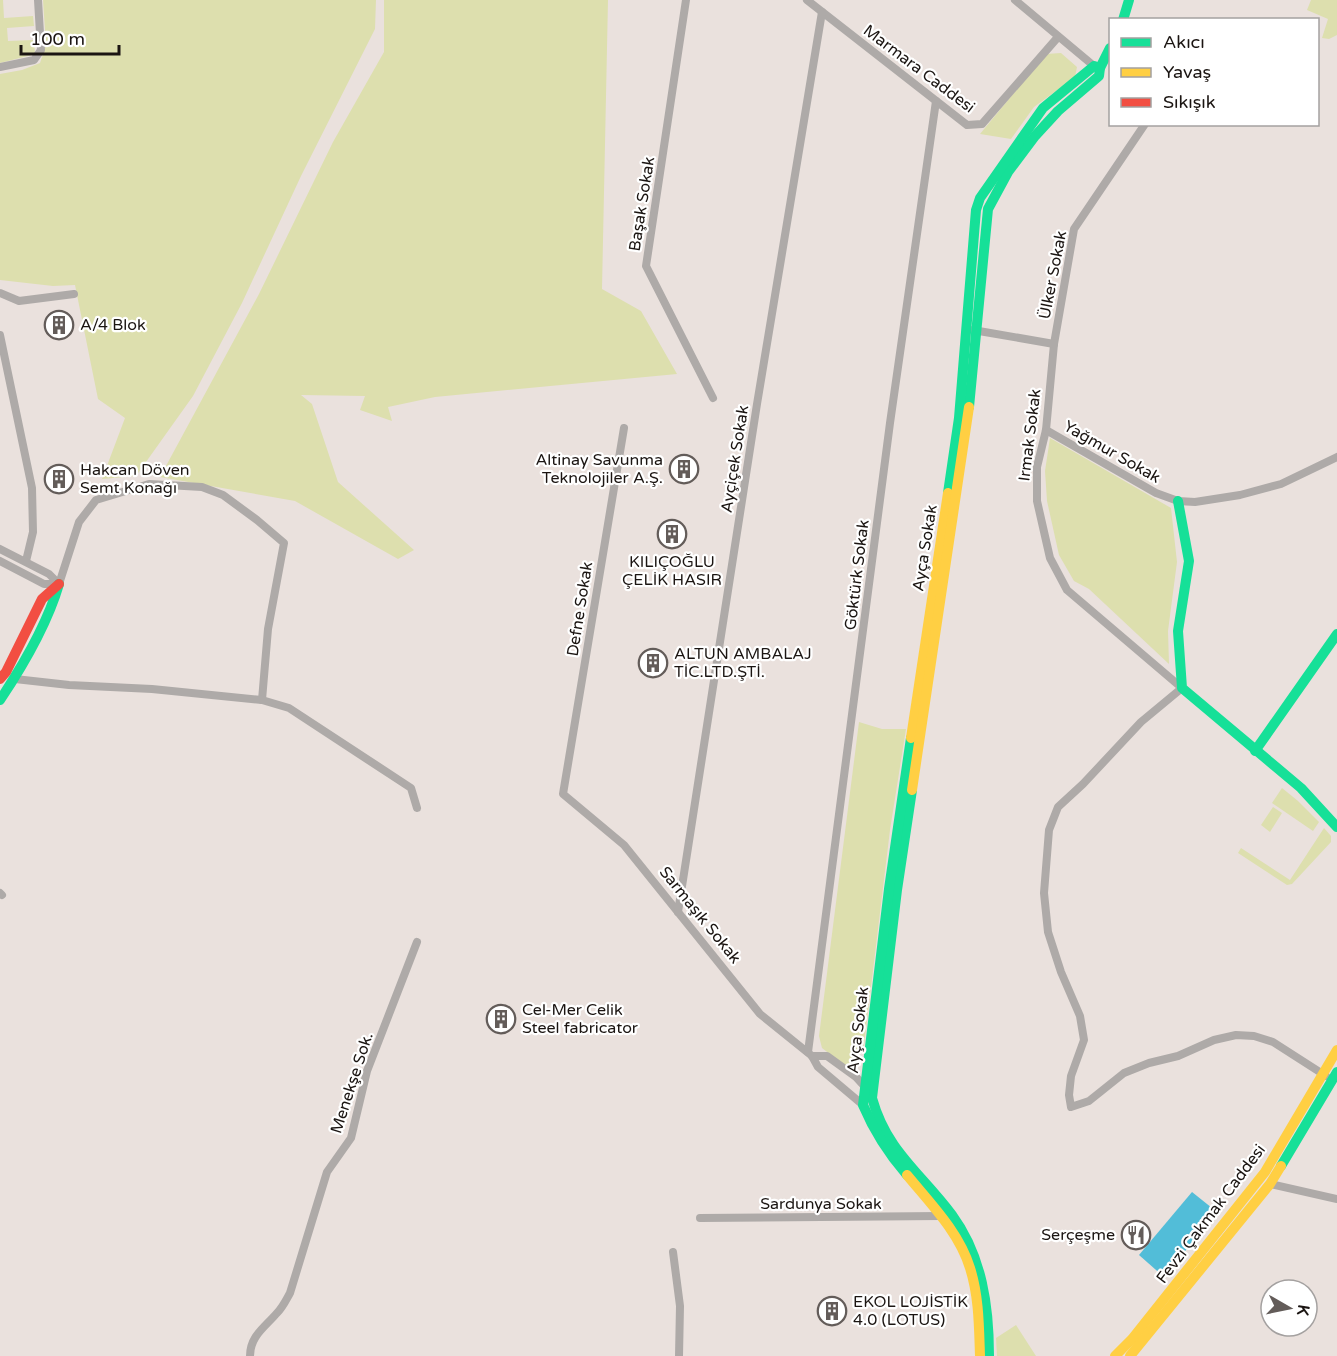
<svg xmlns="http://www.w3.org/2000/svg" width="1337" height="1356" viewBox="0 0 1337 1356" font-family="'Varela Round',sans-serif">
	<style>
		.green { fill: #dddfae }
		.water { fill: #52bdd8 }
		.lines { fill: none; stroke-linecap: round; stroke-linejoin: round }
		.street { stroke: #aeaaa8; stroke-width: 8 }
		.fast { stroke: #16e098; stroke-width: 10 }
		.slow { stroke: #ffcf43; stroke-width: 10 }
		.jam { stroke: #f24e42; stroke-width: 10 }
		.labels { text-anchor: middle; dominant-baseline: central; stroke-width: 4.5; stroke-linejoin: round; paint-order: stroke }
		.street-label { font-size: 16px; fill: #1b1512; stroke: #fff }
		.poi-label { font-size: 16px; fill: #1b1512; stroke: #fff; text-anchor: start }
	</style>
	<rect width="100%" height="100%" fill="#eae1dd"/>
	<g class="green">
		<polygon points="0,0 3,0 4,18 33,16 34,26 7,28 8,41 34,40 35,53 32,55 0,63"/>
		<polygon points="43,0 376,0 375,29 301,176 242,303 193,396 136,476 102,479 125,418 98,399 75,285 53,286 0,280 0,74 22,70 40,63 46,45"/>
		<polygon points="384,0 608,0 602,289 641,311 677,374 435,397 388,407 392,421 360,410 365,396 301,395 312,404 338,482 414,550 398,559 295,501 160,477 259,294 333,142 384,52"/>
		<polygon points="1311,0 1337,0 1337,35 1329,39 1322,38 1328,19 1307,10"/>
		<polygon points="1061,53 1077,67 1075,77 1034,107 1011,139 980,134 1046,54"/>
		<polygon points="1050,438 1171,508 1177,562 1168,631 1169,664 1089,589 1074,581 1059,555 1047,501 1045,471"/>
		<polygon points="859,722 882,729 906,729 890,830 864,1045 856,1064 848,1068 822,1048 819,1036"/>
		<polygon points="1282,788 1298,801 1319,822 1313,831 1272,803"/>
		<polygon points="1273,807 1282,813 1270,832 1261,825"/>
		<polygon points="1324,828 1331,836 1331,842 1292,884 1287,885 1238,853 1241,848 1290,880"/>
		<polygon points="1016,1325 1036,1356 997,1356 996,1338"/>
	</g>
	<polygon class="water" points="1192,1192 1217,1212 1164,1277 1139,1255"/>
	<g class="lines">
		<g class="street">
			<polyline points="686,0 646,266 713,398"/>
			<polyline points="807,0 967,125 982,124 1058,37"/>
			<polyline points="1015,0 1094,66"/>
			<polyline points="0,67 34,60 41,50 38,0"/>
			<polyline points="1145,124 1074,229 1054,344 1046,430 1037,467 1037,501 1050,558 1067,590 1182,688 1141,722 1083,784 1058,807 1049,830 1044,893 1048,932 1061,972 1080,1016 1084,1040 1071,1076 1069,1095 1071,1107 1089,1101 1124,1073 1149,1063 1178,1056 1214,1040 1236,1035 1254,1036 1273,1042 1326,1076"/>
			<polyline points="0,293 19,301 74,294"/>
			<polyline points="973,330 1054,344"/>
			<polyline points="0,335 32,488 33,532 26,561"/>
			<polyline points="624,428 563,794 624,845 760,1014 812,1056 818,1067 863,1105"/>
			<polyline points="1046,430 1156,493 1178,501 1195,502 1240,495 1281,484 1337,457"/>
			<polyline points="0,549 49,574 59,584"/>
			<polyline points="0,561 44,584 59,584"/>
			<polyline points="59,584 79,522 96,500 149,484 202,487 223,495 257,520 284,543 268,629 262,700"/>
			<polyline points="15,679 69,685 152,689 262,700 289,708 411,788 417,808"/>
			<polyline points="0,893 2,895"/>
			<polyline points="678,912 757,404 822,12"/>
			<polyline points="808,1052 890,423 936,101"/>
			<polyline points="812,1056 827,1056 856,1077 867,1089"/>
			<polyline points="1270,1184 1337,1199"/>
			<polyline points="700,1218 941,1216"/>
			<polyline points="673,1252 680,1306 679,1356"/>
			<path d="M 250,1356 C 250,1336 265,1327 277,1313 C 283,1307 286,1300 290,1293 L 327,1172 L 351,1138 L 367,1071 L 417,942"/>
		</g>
		<g class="fast">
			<polyline points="1123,20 1129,0"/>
			<polyline points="969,407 988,209 1008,172 1035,136 1058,111 1099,76 1100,68 1110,48"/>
			<polyline points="948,493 959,418 976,210 980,198 1043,108 1094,66 1100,68"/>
			<polyline points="1178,501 1189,561 1178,631 1182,688 1301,788 1337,827"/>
			<path d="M 0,700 C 24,664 47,625 59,584"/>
			<polyline points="1255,751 1337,634"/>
			<path d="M 912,790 L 897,890 L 872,1098 C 887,1152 921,1173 952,1215 C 982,1256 989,1306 989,1356"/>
			<polyline points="1281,1166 1337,1072"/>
			<path d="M 907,1175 C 888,1153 874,1131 863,1105 L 889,889 L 911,738"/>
		</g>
		<g class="slow">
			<polyline points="911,738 948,493"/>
			<polyline points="912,790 969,407"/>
			<path d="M 907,1175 C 930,1203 959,1232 970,1268 C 979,1296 979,1327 980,1356"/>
			<polyline points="1115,1356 1132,1339 1265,1172 1337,1050"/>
			<polyline points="1130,1356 1270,1184 1281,1166"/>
		</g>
		<polyline class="jam" points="0,679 6,672 42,599 59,584"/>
	</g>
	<defs>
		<g id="building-ring" transform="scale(1.5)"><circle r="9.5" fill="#fff" stroke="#635c59" stroke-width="1.5"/><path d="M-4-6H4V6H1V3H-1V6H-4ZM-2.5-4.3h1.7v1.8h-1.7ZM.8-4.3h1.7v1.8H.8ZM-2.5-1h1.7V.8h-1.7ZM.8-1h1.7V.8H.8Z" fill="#635c59"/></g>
		<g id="restaurant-ring" transform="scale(1.5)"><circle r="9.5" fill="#fff" stroke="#635c59" stroke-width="1.5"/><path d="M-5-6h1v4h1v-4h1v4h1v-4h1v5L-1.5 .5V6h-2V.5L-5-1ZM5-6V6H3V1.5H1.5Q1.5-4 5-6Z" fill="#635c59"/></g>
	</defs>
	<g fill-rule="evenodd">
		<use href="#building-ring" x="59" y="325"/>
		<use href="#building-ring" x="684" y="469"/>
		<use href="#building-ring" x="59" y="479"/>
		<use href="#building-ring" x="672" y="534"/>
		<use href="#building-ring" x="653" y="663"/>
		<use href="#building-ring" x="501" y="1019"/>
		<use href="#restaurant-ring" x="1136" y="1235"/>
		<use href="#building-ring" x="832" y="1311"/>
	</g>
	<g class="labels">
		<g class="street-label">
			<text transform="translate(919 69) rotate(37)">Marmara Caddesi</text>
			<text transform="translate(642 204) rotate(-81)">Başak Sokak</text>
			<text transform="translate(1053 275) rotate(-79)">Ülker Sokak</text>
			<text transform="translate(1030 435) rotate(-83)">Irmak Sokak</text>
			<text transform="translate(1112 452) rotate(30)">Yağmur Sokak</text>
			<text transform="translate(735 459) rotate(-81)">Ayçiçek Sokak</text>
			<text transform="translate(925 548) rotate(-81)">Ayça Sokak</text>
			<text transform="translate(857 575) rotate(-83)">Göktürk Sokak</text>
			<text transform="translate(580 609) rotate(-81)">Defne Sokak</text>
			<text transform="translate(700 915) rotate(51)">Sarmaşık Sokak</text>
			<text transform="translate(858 1030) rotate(-83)">Ayça Sokak</text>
			<text transform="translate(352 1083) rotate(-72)">Menekşe Sok.</text>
			<text x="821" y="1204">Sardunya Sokak</text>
			<text transform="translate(1211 1214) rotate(-53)">Fevzi Çakmak Caddesi</text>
		</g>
		<g class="poi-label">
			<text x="80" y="325">A/4 Blok</text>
			<text x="663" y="460" text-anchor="end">Altinay Savunma<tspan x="663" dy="18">Teknolojiler A.Ş.</tspan></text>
			<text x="80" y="470">Hakcan Döven<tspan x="80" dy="18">Semt Konağı</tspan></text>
			<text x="672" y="562" text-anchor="middle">KILIÇOĞLU<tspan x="672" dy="18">ÇELİK HASIR</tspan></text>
			<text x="674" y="654">ALTUN AMBALAJ<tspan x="674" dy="18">TİC.LTD.ŞTİ.</tspan></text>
			<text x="522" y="1010">Cel-Mer Celik<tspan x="522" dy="18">Steel fabricator</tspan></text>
			<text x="1115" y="1235" text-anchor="end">Serçeşme</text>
			<text x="853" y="1302">EKOL LOJİSTİK<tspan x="853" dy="18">4.0 (LOTUS)</tspan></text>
		</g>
	</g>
	<rect x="1109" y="18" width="210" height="108" fill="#ffffff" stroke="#a4a1a0" stroke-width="1.5"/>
	<rect x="1121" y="38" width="30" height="9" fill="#16e098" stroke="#a4a1a0" stroke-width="1.5"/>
	<text x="1163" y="48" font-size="18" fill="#1b1512">Akıcı</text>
	<rect x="1121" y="68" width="30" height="9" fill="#ffcf43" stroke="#a4a1a0" stroke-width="1.5"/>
	<text x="1163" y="78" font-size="18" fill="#1b1512">Yavaş</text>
	<rect x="1121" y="98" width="30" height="9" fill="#f24e42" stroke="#a4a1a0" stroke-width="1.5"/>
	<text x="1163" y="108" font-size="18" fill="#1b1512">Sıkışık</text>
	<g transform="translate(1289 1308) rotate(99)"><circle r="28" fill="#ffffff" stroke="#a4a1a0" stroke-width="1.5"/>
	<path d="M0-4.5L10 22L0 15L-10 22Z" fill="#635c59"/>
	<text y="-9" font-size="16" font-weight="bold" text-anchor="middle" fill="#1b1512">K</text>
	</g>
	<path d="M21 45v9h98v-9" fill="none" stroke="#1b1512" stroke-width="3"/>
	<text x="30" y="45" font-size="18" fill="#1b1512" stroke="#ffffff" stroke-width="4.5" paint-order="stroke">100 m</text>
</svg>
